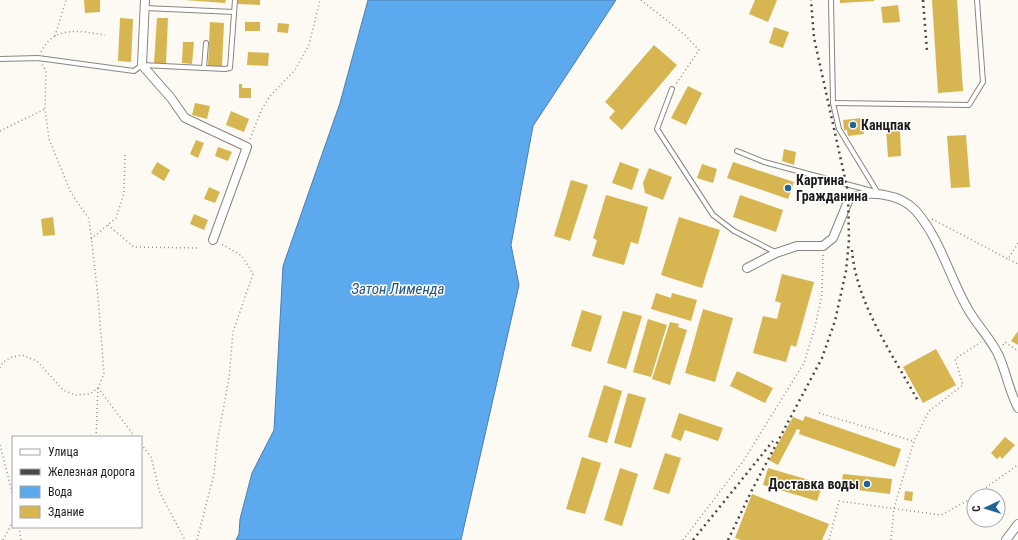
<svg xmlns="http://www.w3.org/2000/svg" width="1018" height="540" viewBox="0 0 1018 540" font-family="'Roboto Condensed',sans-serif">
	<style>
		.water { fill: #5da9ed; stroke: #4a7fae }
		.building { fill: #d7b551 }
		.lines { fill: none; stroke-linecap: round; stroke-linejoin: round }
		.lane-casing { stroke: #888680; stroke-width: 6 }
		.street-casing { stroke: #888680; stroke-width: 10 }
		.path { stroke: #91908b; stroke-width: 1.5; stroke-dasharray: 1 3; stroke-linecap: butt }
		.lane { stroke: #fff; stroke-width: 4 }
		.street { stroke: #fff; stroke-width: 8 }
		.rail { stroke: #494845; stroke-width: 2.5; stroke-dasharray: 2 4; stroke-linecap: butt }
		.poi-dot { fill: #216398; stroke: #fff; stroke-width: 1.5 }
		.labels { text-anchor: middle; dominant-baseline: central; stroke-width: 3; stroke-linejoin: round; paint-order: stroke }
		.poi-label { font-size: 14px; font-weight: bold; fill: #1f1e1c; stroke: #fff; text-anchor: start }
		.water-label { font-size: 15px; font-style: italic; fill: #215683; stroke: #fff }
	</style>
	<rect width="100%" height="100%" fill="#fcfaf3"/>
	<polygon class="water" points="368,0 616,0 533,126 511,245 519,285 461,540 236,540 239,534 240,519 252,473 274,430 283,266 340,103"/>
	<g class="building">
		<polygon points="84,0 100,0 100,12 85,13"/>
		<polygon points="185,0 226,0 225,3"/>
		<polygon points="238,0 260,0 260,5 238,4"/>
		<polygon points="755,0 777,0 768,22 749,14"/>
		<polygon points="840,0 874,0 874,1 840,3"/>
		<polygon points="932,0 957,0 963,91 938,93"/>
		<polygon points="898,5 900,22 883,23 881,7"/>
		<polygon points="120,18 133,19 131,62 118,61"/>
		<polygon points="157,18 168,18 166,64 154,63"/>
		<polygon points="210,22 224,23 222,66 208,66"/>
		<rect x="245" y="22" width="15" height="9"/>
		<polygon points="278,23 289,24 288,33 277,32"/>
		<polygon points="774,27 789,32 783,48 769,43"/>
		<polygon points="183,42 194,42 192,64 182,63"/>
		<polygon points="654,45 677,65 622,130 609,118 615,111 605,102"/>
		<polygon points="248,52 269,53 268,66 247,65"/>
		<polygon points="239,84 242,84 242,88 251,88 251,98 239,98"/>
		<polygon points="688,86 702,93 686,125 671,118"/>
		<polygon points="195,103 210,106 207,119 192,115"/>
		<polygon points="231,111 249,119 244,132 226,125"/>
		<polygon points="862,118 864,134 848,136 847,130 844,130 843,120"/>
		<polygon points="886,128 900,128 901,156 888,157"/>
		<polygon points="966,135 970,187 951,188 947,136"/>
		<polygon points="196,140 204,143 198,158 190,154"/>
		<polygon points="218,147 232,152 228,161 215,156"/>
		<polygon points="784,149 796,152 794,165 782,161"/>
		<polygon points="157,162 170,170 164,181 151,173"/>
		<polygon points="620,162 639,169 632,190 612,183"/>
		<polygon points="733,162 794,182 788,199 727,178"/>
		<polygon points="702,164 717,169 713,183 697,178"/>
		<polygon points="649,168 672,177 663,200 645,193 643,183"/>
		<polygon points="571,180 588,185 570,241 554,236"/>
		<polygon points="209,187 220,192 215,203 204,199"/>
		<polygon points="606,195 648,207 638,244 631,242 624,265 592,256 597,240 593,238"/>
		<polygon points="740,195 783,210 776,232 733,217"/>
		<polygon points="194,214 208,220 204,230 190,224"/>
		<polygon points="53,217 55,235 43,236 41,219"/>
		<polygon points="679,217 720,230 702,288 661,275"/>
		<polygon points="782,274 814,282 796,347 791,345 786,362 753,353 763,316 777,319 781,303 775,301"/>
		<polygon points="656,293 671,298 672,293 697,300 691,321 651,309"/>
		<polygon points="703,309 733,318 715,382 685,373"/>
		<polygon points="582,310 602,316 591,352 571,346"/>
		<polygon points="623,311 642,316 626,369 607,363"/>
		<polygon points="648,319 667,325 651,377 633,372"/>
		<polygon points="670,322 679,324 678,327 687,330 670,385 652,379"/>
		<polygon points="1018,331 1018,345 1011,341"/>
		<polygon points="936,349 956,385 923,403 903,367"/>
		<polygon points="737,371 773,388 765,403 730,386"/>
		<polygon points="604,385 622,391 607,443 588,437"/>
		<polygon points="628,393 646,398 631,448 614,443"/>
		<polygon points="679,413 723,428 718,441 685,430 681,441 671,437"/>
		<polygon points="805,416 901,449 895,467 799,434 800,430 797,429 778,465 769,460 793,417 803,421"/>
		<polygon points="1005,437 1015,445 1002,459 1000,456 997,459 991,453"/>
		<polygon points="665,453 681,458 669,494 653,489"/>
		<polygon points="582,457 601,463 585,514 566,509"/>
		<polygon points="620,468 638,474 622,526 604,520"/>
		<polygon points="768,468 823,484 817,501 763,485"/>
		<polygon points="843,474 892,479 890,494 841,488"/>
		<polygon points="905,491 913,492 912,501 904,500"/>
		<polygon points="752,494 829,524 822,540 741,540 735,538"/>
	</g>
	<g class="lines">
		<g class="lane-casing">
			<g id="lane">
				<polyline points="831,0 833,103 839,129 878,193"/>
				<polyline points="145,8 234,12"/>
				<polyline points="0,59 38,58 134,71 142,65 204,68 206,43"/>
				<polyline points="204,68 225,69 230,68 235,0"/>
				<polyline points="672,89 657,129 713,215 734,231 775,252"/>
				<polyline points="833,103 969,105 983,82 977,0"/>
				<polyline points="737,151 764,162 872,191"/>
			</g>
		</g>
		<g class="street-casing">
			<g id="street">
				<polyline points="145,0 142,65 171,98 185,118 247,147 213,240"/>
				<path d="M 747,268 L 776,253 L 797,246 L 823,246 L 833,238 L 849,199 C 868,189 901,194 916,211 C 941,240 950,279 969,311 C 978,326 990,338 998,354 C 1006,371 1009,391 1018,408"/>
				<polyline points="1006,540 1018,524"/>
			</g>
		</g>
		<g class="path">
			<polyline points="641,0 684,34 699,50 676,84"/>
			<polyline points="55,36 66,0"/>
			<path d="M 41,52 C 54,25 80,31 105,35"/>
			<polyline points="0,131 45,109"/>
			<polyline points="250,139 261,111 270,96 295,70 309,45 320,0"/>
			<polyline points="932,219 1008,259"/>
			<polyline points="108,225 134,247 199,248"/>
			<polyline points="91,239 116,218 124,193 125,153"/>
			<polyline points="1018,243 1008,259 1018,264"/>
			<polyline points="1003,345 1005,342 1018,351"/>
			<polyline points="0,368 3,362 12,357 22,355 37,361 63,390 75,395 90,394 98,388 104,374 98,296 89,219 71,193 49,139 45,109 46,71 42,64"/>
			<polyline points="98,388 135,437"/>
			<polyline points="819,413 913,441"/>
			<polyline points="96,437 98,388"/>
			<polyline points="141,444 151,457 160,493 185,540"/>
			<polyline points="0,445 13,496"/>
			<polyline points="19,527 21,540"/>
			<polyline points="3,540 13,521"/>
			<polyline points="197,540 214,474 217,443 229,378 233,332 253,274 242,256 220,243"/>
			<polyline points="683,540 744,460 804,363 815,327 822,294 823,254"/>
			<polyline points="829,540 839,501 941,515 965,502 1018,465"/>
			<polyline points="891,540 894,508 914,441 929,411 963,385 955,359 981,342"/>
		</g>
		<use href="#lane" class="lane"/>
		<use href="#street" class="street"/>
		<g class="rail">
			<polyline points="923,0 927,51"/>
			<path d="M 852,250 C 856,303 893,355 918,401"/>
			<polyline points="693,540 773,441"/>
			<polyline points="728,540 752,490 822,358 835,321 846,271 849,240 848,192 814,38 811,0"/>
		</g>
	</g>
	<g class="poi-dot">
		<circle cx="853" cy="125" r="4"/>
		<circle cx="788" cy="188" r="4"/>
		<circle cx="867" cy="484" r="4"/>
	</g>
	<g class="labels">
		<g class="poi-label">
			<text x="861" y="125">Канцпак</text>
			<text x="796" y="180">Картина<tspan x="796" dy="16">Гражданина</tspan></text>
			<text x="859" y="484" text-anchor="end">Доставка воды</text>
		</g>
		<g class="water-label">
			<text x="398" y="289">Затон Лименда</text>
		</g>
	</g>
	<rect x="12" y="436" width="130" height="92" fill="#ffffff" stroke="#a5a5a4"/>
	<rect x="20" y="449" width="20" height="6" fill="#ffffff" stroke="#a5a5a4"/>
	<text x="48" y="456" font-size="12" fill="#1f1e1c">Улица</text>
	<rect x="20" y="469" width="20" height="6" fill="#494845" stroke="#a5a5a4"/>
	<text x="48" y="476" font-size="12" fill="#1f1e1c">Железная дорога</text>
	<rect x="20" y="486" width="20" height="12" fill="#5da9ed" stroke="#a5a5a4"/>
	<text x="48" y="496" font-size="12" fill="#1f1e1c">Вода</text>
	<rect x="20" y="506" width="20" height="12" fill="#d7b551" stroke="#a5a5a4"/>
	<text x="48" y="516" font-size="12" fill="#1f1e1c">Здание</text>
	<g transform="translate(986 508) rotate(266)"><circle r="19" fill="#ffffff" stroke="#a5a5a4"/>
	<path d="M0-3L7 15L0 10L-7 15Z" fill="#216398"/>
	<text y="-6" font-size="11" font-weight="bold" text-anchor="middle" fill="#1f1e1c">С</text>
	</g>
</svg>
